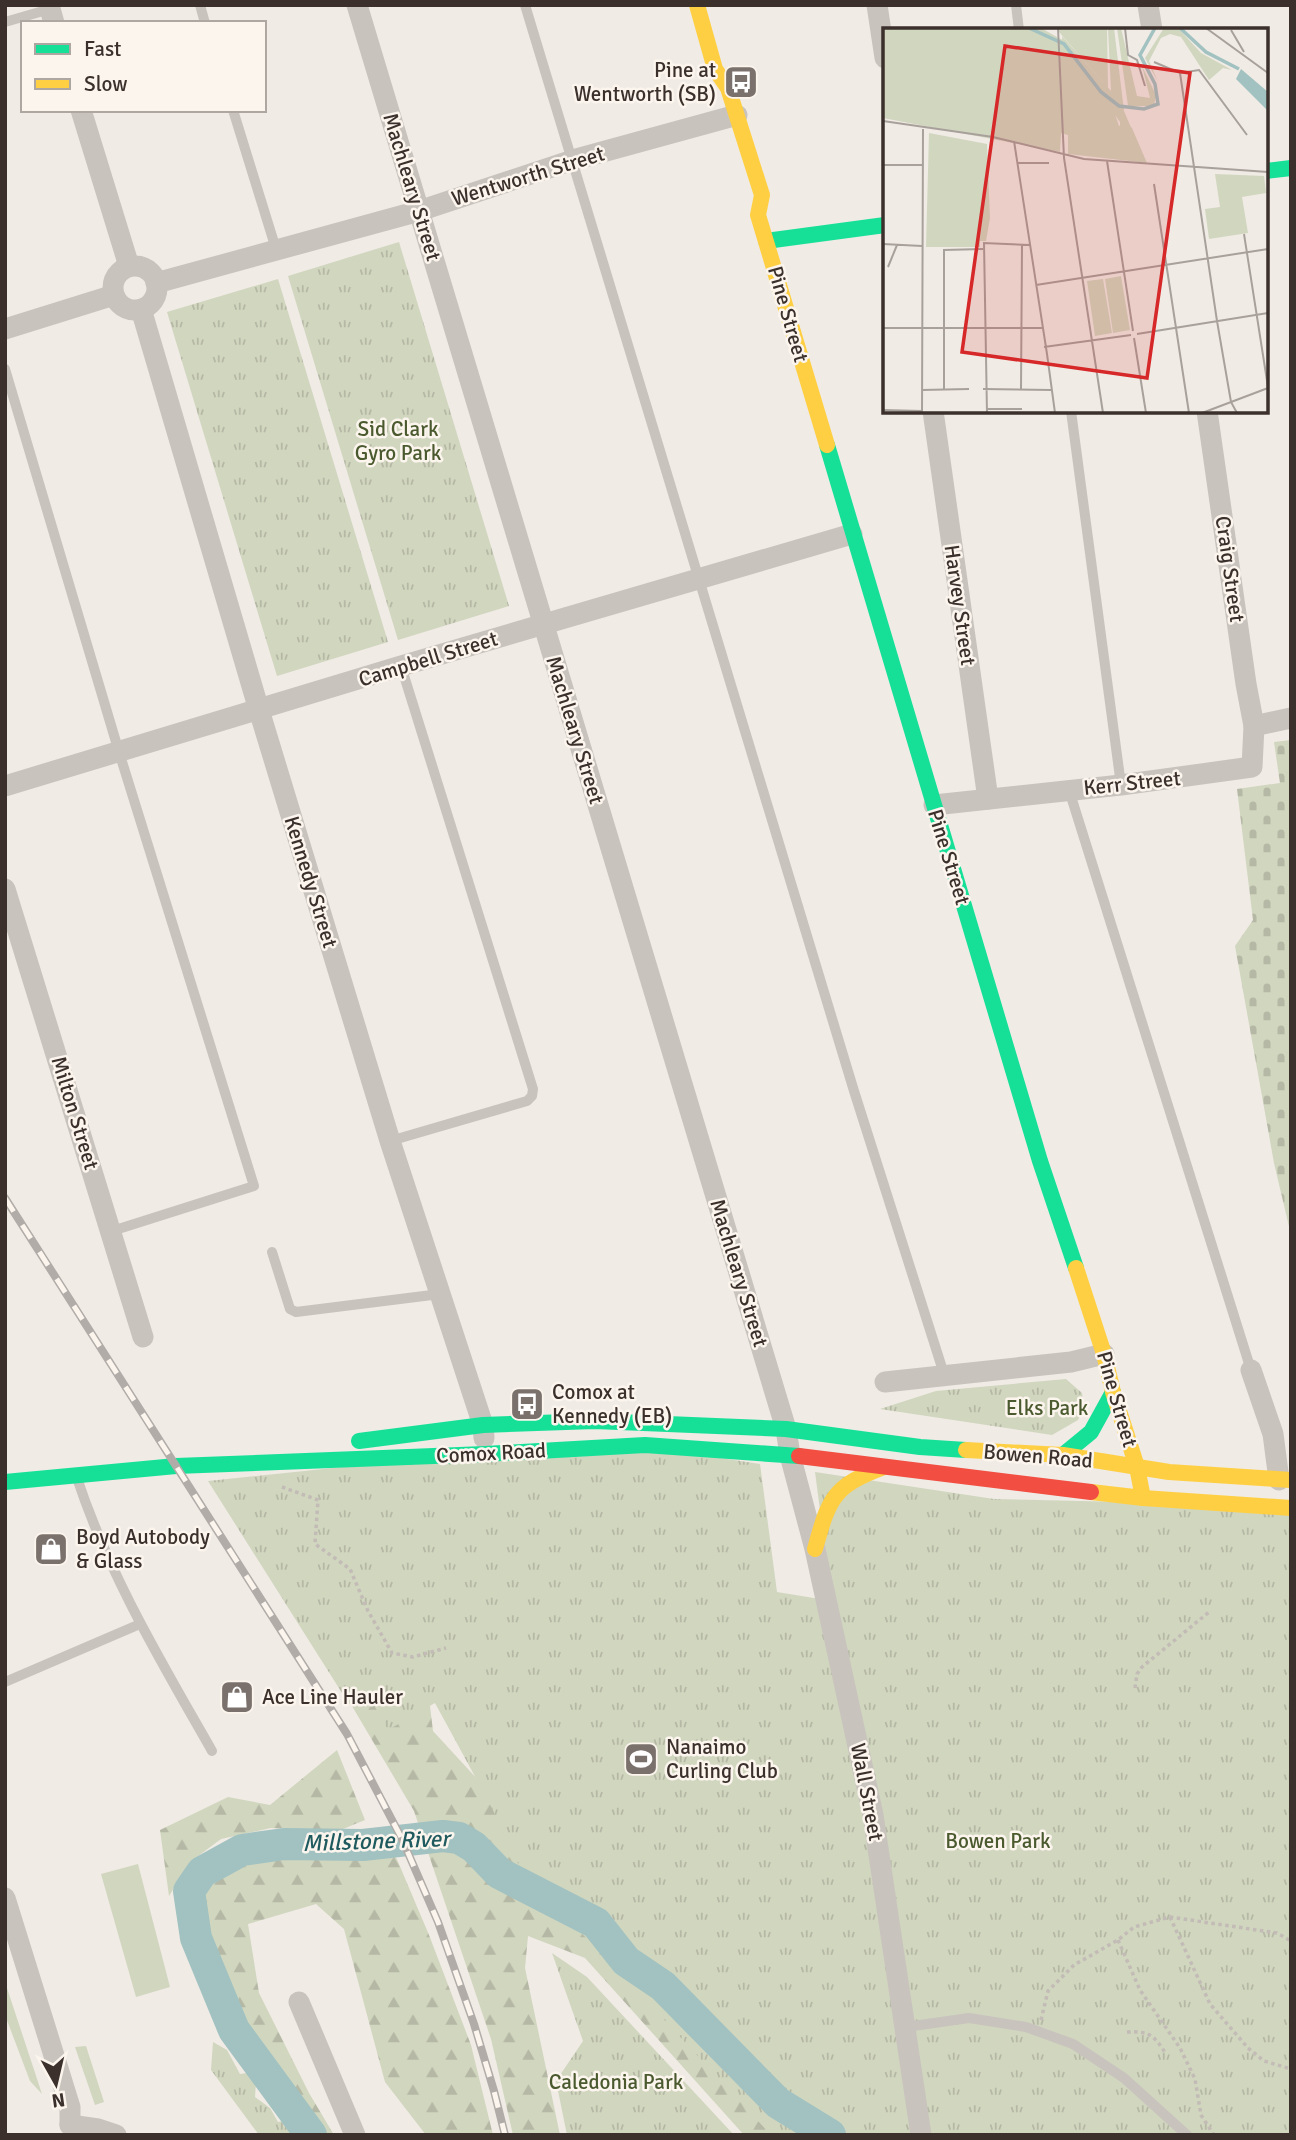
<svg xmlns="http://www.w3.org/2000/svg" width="1296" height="2140" viewBox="0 0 1296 2140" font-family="Signika,sans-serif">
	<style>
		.green { fill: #d1d6bf }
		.forest { fill: url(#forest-firs) }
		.cemetery { fill: url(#cemetery-stones) }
		.park { fill: url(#park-tufts) }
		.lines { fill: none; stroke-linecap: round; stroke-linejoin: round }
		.river { stroke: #a1c2c1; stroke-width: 32 }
		.path { stroke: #c2bbb6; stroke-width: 3.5; stroke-dasharray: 3.5 3.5; stroke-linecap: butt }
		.lane { stroke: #c9c3be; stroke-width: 10 }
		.street { stroke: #c9c3be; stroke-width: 21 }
		.fast { stroke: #16e098; stroke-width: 16 }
		.slow { stroke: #ffcf43; stroke-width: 16 }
		.jam { stroke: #f24e42; stroke-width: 16 }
		.rail-casing { stroke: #b1aca8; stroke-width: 8 }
		.rail { stroke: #fbf5ee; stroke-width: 5; stroke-dasharray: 16; stroke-linecap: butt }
		.labels { text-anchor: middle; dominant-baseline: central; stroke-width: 5; stroke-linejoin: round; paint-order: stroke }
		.poi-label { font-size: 21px; fill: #3b302b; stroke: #fbf5ee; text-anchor: start }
		.street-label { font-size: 21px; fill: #3b302b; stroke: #fbf5ee }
		.park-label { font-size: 21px; fill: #4a5a2e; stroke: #fbf5ee }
		.water-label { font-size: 23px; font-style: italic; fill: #1f5a5e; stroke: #fbf5ee }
		.inset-river { fill: none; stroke: #a1c2c1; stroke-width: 3.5 }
		.inset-road { fill: none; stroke: #a8a09b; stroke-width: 2 }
		.view { fill: #d62828; fill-opacity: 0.15; stroke: #d62828; stroke-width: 3.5 }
		.inset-edge { fill: none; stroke: #3b302b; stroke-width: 3.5 }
	</style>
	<defs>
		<pattern id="forest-firs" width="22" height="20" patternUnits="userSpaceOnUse" patternTransform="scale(1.75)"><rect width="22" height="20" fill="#d1d6bf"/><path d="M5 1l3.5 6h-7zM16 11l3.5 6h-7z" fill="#b4b8a4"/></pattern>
		<pattern id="cemetery-stones" width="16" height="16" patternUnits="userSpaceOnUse" patternTransform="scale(1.75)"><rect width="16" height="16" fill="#d1d6bf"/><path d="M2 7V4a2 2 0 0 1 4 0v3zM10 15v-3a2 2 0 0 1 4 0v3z" fill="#b4b8a4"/></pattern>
		<pattern id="park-tufts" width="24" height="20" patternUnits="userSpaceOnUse" patternTransform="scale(1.75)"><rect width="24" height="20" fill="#d1d6bf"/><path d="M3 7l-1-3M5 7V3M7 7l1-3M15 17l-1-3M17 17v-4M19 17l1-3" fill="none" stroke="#b4b8a4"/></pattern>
	</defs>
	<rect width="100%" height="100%" fill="#f0ebe5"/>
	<g class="green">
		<polygon points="138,1864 170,1987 136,1997 101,1874"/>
		<polygon points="5,1982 42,2094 30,2081 5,2015"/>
		<polygon points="86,2046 104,2102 95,2105 75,2047"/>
	</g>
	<g class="forest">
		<polygon points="287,1596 421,1631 433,1731 549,1857 888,2135 744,2135 585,1958 528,1936 525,1968 560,2135 513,2135 491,2039 414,1811"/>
		<polygon points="337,1750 365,1820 338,1831 271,1828 221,1839 190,1862 169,1896 160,1830 228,1797 270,1805"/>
		<polygon points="393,1850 429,1935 471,2045 493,2135 426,2135 385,2082 344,1929 316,1904 248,1924 259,1993 309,2093 334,2135 326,2135 247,2030 211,1953 198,1901 219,1872 260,1854 365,1856"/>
	</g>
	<polygon class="cemetery" points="1291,740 1291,1235 1274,1163 1235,946 1253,920 1237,789 1280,783 1274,742"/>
	<g class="park">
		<polygon points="399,242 509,606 398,640 288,276"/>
		<polygon points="278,279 388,642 277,676 167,312"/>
		<polygon points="1066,1379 1082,1393 1084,1408 1078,1420 1052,1435 880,1409 936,1391"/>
		<polygon points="602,1440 760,1464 777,1592 832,1601 815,1472 994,1499 1291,1506 1291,2135 771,2135 605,1956 526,1880 490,1804 435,1703 388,1730 367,1693 349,1704 208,1481"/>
		<polygon points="552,1953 587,1977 734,2135 567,2135 556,2081 583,2041"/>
		<polygon points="213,2042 227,2050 240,2074 247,2073 256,2082 255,2097 270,2108 278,2122 288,2120 298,2135 259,2135 211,2070"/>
	</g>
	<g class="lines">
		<polyline class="river" points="311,2135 234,2030 196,1938 189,1891 202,1872 242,1850 284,1844 363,1845 443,1836 459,1838 474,1847 499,1873 596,1923 626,1961 663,1986 778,2103 830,2135"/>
		<g class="path">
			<polyline points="282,1487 318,1500 315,1544 350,1569 368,1611 392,1653 413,1657 446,1648"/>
			<polyline points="1135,1688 1137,1674 1142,1667 1209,1612"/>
			<polyline points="1170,1917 1210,2004 1248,2048 1264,2061 1291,2069"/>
			<polyline points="1118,1940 1140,1990 1180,2048 1195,2079 1201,2115 1214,2135"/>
			<polyline points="1041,2020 1048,1991 1074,1965 1118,1940 1134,1927 1170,1917 1277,1933 1291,1941"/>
			<path d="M 1127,2032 C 1149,2031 1154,2035 1166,2054"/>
		</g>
		<g class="lane">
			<polyline points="200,5 205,23"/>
			<polyline points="525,5 854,1091 944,1374"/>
			<polyline points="1016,5 1019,30"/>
			<polyline points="5,22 50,9"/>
			<polyline points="233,110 276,249"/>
			<polyline points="5,369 119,752 254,1186 112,1231"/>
			<polyline points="1071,411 1121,785"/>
			<polyline points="1069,790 1251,1370"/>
			<polyline points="390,1141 527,1101 532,1096 533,1089 401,666"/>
			<polyline points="272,1252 290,1309 296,1312 440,1294"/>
			<path d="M 77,1478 C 109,1575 162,1663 212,1751"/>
			<polyline points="5,1682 140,1624"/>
			<polyline points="906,2027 969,2018 1026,2027 1073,2044 1124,2078 1187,2135"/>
		</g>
		<g class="street">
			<polyline points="49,5 54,23"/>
			<polyline points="357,5 786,1429 790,1455 815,1549 873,1815 921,2135"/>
			<polyline points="877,5 885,58"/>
			<polyline points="1148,5 1152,30"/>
			<polyline points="81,110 129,266"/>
			<circle cx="135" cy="288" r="22"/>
			<polyline points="156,283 419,211 573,160 737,115"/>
			<polyline points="141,309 259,710 390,1141 483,1425 484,1438"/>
			<polyline points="5,329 114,295"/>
			<polyline points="933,411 988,799"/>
			<polyline points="1254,726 1291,718"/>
			<polyline points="5,786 401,666 852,534"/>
			<polyline points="934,805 1121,785 1252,767 1254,726 1246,684 1207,411"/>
			<polyline points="5,889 143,1337"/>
			<polyline points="1251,1370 1273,1434 1279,1480"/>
			<polyline points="885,1382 1071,1362 1104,1354"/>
			<polyline points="5,1898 70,2107 70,2125"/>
			<polyline points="299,2002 355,2135"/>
			<polyline points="70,2125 98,2129 116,2135"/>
		</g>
		<g class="fast">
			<polyline points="1266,171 1291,168"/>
			<polyline points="766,241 885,225"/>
			<polyline points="827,445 1040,1161 1076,1268"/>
			<polyline points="359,1441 483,1425 595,1421 786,1429 920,1447 966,1450"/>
			<polyline points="1063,1455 1091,1432 1113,1392"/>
			<polyline points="5,1482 176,1466 485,1454 645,1445 799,1456"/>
		</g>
		<g class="slow">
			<polyline points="697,5 715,69 728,88 762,195 758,215 827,445"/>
			<polyline points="1076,1268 1104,1354 1113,1392 1137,1467 1143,1498"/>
			<polyline points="966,1450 1063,1455 1169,1472 1291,1480"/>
			<polyline points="1091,1492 1143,1498 1291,1508"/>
			<path d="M 815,1549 C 829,1498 833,1486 884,1467"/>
		</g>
		<polyline class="jam" points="799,1456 1091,1492"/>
		<g class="rail-casing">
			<polyline id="rail" points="5,1198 347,1734 402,1839 438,1922 474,2024 494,2091 505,2135"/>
		</g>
		<use href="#rail" class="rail"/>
	</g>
	<defs>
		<g id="bus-square" transform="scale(1.75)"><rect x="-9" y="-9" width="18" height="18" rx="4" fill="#7a716c" stroke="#fbf5ee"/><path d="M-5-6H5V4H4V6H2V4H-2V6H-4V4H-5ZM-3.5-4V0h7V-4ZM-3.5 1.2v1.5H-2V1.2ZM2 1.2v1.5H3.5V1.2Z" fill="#fff"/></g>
		<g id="shop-square" transform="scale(1.75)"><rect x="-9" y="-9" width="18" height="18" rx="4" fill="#7a716c" stroke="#fbf5ee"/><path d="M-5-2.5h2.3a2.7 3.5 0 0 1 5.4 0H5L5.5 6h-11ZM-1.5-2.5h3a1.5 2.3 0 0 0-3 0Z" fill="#fff"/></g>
		<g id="stadium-square" transform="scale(1.75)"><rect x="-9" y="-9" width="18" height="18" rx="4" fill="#7a716c" stroke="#fbf5ee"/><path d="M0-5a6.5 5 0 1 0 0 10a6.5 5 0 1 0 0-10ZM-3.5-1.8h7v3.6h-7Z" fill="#fff"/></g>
	</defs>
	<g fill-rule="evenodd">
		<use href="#bus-square" x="741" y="82"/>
		<use href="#bus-square" x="527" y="1404"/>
		<use href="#shop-square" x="51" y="1549"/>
		<use href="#shop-square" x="237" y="1697"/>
		<use href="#stadium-square" x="641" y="1759"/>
	</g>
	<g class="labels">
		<g class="poi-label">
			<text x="716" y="70" text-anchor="end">Pine at<tspan x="716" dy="24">Wentworth (SB)</tspan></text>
			<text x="552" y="1392">Comox at<tspan x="552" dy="24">Kennedy (EB)</tspan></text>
			<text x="76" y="1537">Boyd Autobody<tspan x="76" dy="24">&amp; Glass</tspan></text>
			<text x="262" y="1697">Ace Line Hauler</text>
			<text x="666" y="1747">Nanaimo<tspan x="666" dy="24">Curling Club</tspan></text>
		</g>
		<g class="street-label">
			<text transform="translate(528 176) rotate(-17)">Wentworth Street</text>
			<text transform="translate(412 187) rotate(73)">Machleary Street</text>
			<text transform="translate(788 314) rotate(74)">Pine Street</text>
			<text transform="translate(1230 569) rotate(82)">Craig Street</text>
			<text transform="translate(960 605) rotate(82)">Harvey Street</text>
			<text transform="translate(428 659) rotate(-17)">Campbell Street</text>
			<text transform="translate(575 730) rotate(73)">Machleary Street</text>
			<text transform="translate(1132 783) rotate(-6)">Kerr Street</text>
			<text transform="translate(949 857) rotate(73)">Pine Street</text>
			<text transform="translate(311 882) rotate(73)">Kennedy Street</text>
			<text transform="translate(75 1113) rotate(73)">Milton Street</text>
			<text transform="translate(739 1273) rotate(73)">Machleary Street</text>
			<text transform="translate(1117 1399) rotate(74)">Pine Street</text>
			<text transform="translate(491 1453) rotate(-3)">Comox Road</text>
			<text transform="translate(1038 1456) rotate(5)">Bowen Road</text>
			<text transform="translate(867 1792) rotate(79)">Wall Street</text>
		</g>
		<g class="park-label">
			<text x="398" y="429">Sid Clark<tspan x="398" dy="24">Gyro Park</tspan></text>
			<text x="1047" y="1408">Elks Park</text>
			<text x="998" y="1841">Bowen Park</text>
			<text x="616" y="2082">Caledonia Park</text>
		</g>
		<g class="water-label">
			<text transform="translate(376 1841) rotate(-2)">Millstone River</text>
		</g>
	</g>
	<g transform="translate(883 28)">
		<rect width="385" height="385" fill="#f0ebe5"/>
		<path d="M 225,0 L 231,0 L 241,83 L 255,116 L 237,109 L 237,94 L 223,74 L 181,38 L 179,8 L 228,63 ZM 234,0 L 238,0 L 254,68 L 267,70 L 259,38 L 273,67 L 271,78 L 245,78 Z" fill="#d1d6bf"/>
		<path d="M 46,105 L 104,116 L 107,190 L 103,213 L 97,213 L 97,219 L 43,219 Z" fill="#d1d6bf"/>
		<path d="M 0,0 L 158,0 L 183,14 L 197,30 L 227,71 L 236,98 L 244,95 L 249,100 L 264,135 L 185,126 L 185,107 L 178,105 L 177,124 L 0,90 ZM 176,0 L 224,0 L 225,60 L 176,4 ZM 281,0 L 295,0 L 318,25 L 349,42 L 340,40 L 326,52 L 298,9 L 287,6 L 278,10 L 266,33 L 275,54 L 262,30 ZM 332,146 L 381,148 L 383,165 L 359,169 L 365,205 L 326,211 L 322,181 L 337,179 ZM 238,248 L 247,302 L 230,305 L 222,251 ZM 220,251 L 229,305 L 212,308 L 204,253 Z" fill="#d1d6bf"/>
		<path d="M 358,41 L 385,64 L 385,83 L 353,51 Z" fill="#a1c2c1"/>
		<path class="inset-river" d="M 146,0 L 181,16 L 218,64 L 236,78 L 261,81 L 275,76 L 272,56 L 257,27 L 272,0M 297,0 L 323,24 L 356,41"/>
		<path class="inset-road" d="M 175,0 L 181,130 L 220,385M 242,0 L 245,27 L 254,32 L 262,58M 323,0 L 385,45M 348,2 L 361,24M 271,34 L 297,45 L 316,42 L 364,107M 297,45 L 334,293 L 348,374 L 354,385M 0,93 L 110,109 L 201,131 L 385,144M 131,113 L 164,326M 224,133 L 250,303M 134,135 L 166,135M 0,137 L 40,137M 271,156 L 306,385M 361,206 L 385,359M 0,216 L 39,218M 5,239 L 14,217M 153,257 L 385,221M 0,300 L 160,300M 254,306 L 385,285M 251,310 L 263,385M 161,319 L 248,307M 164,326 L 172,385M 100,361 L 168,362M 39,362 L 86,361M 61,362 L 61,222 L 100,221M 138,362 L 139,216M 103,381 L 139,381M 0,382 L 39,383M 39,385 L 40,101M 104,385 L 101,215 L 147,217M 319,385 L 385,360"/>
		<path class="view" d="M 122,18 L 307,45 L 264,350 L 79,324 Z"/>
		<rect width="385" height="385" class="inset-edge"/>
	</g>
	<rect width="1296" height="2140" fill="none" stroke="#3b302b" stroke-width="14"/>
	<rect x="21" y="21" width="245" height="91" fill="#fbf5ee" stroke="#aea6a0" stroke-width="2"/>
	<rect x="35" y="44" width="35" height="10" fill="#16e098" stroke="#aea6a0" stroke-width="2"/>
	<text x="84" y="56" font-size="21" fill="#3b302b">Fast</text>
	<rect x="35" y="79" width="35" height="10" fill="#ffcf43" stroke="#aea6a0" stroke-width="2"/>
	<text x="84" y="91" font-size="21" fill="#3b302b">Slow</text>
	<g transform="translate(56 2084) rotate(172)" stroke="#fbf5ee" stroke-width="5" paint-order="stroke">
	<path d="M0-5L12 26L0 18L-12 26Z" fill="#3b302b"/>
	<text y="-10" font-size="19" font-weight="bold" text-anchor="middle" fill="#3b302b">N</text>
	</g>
</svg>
